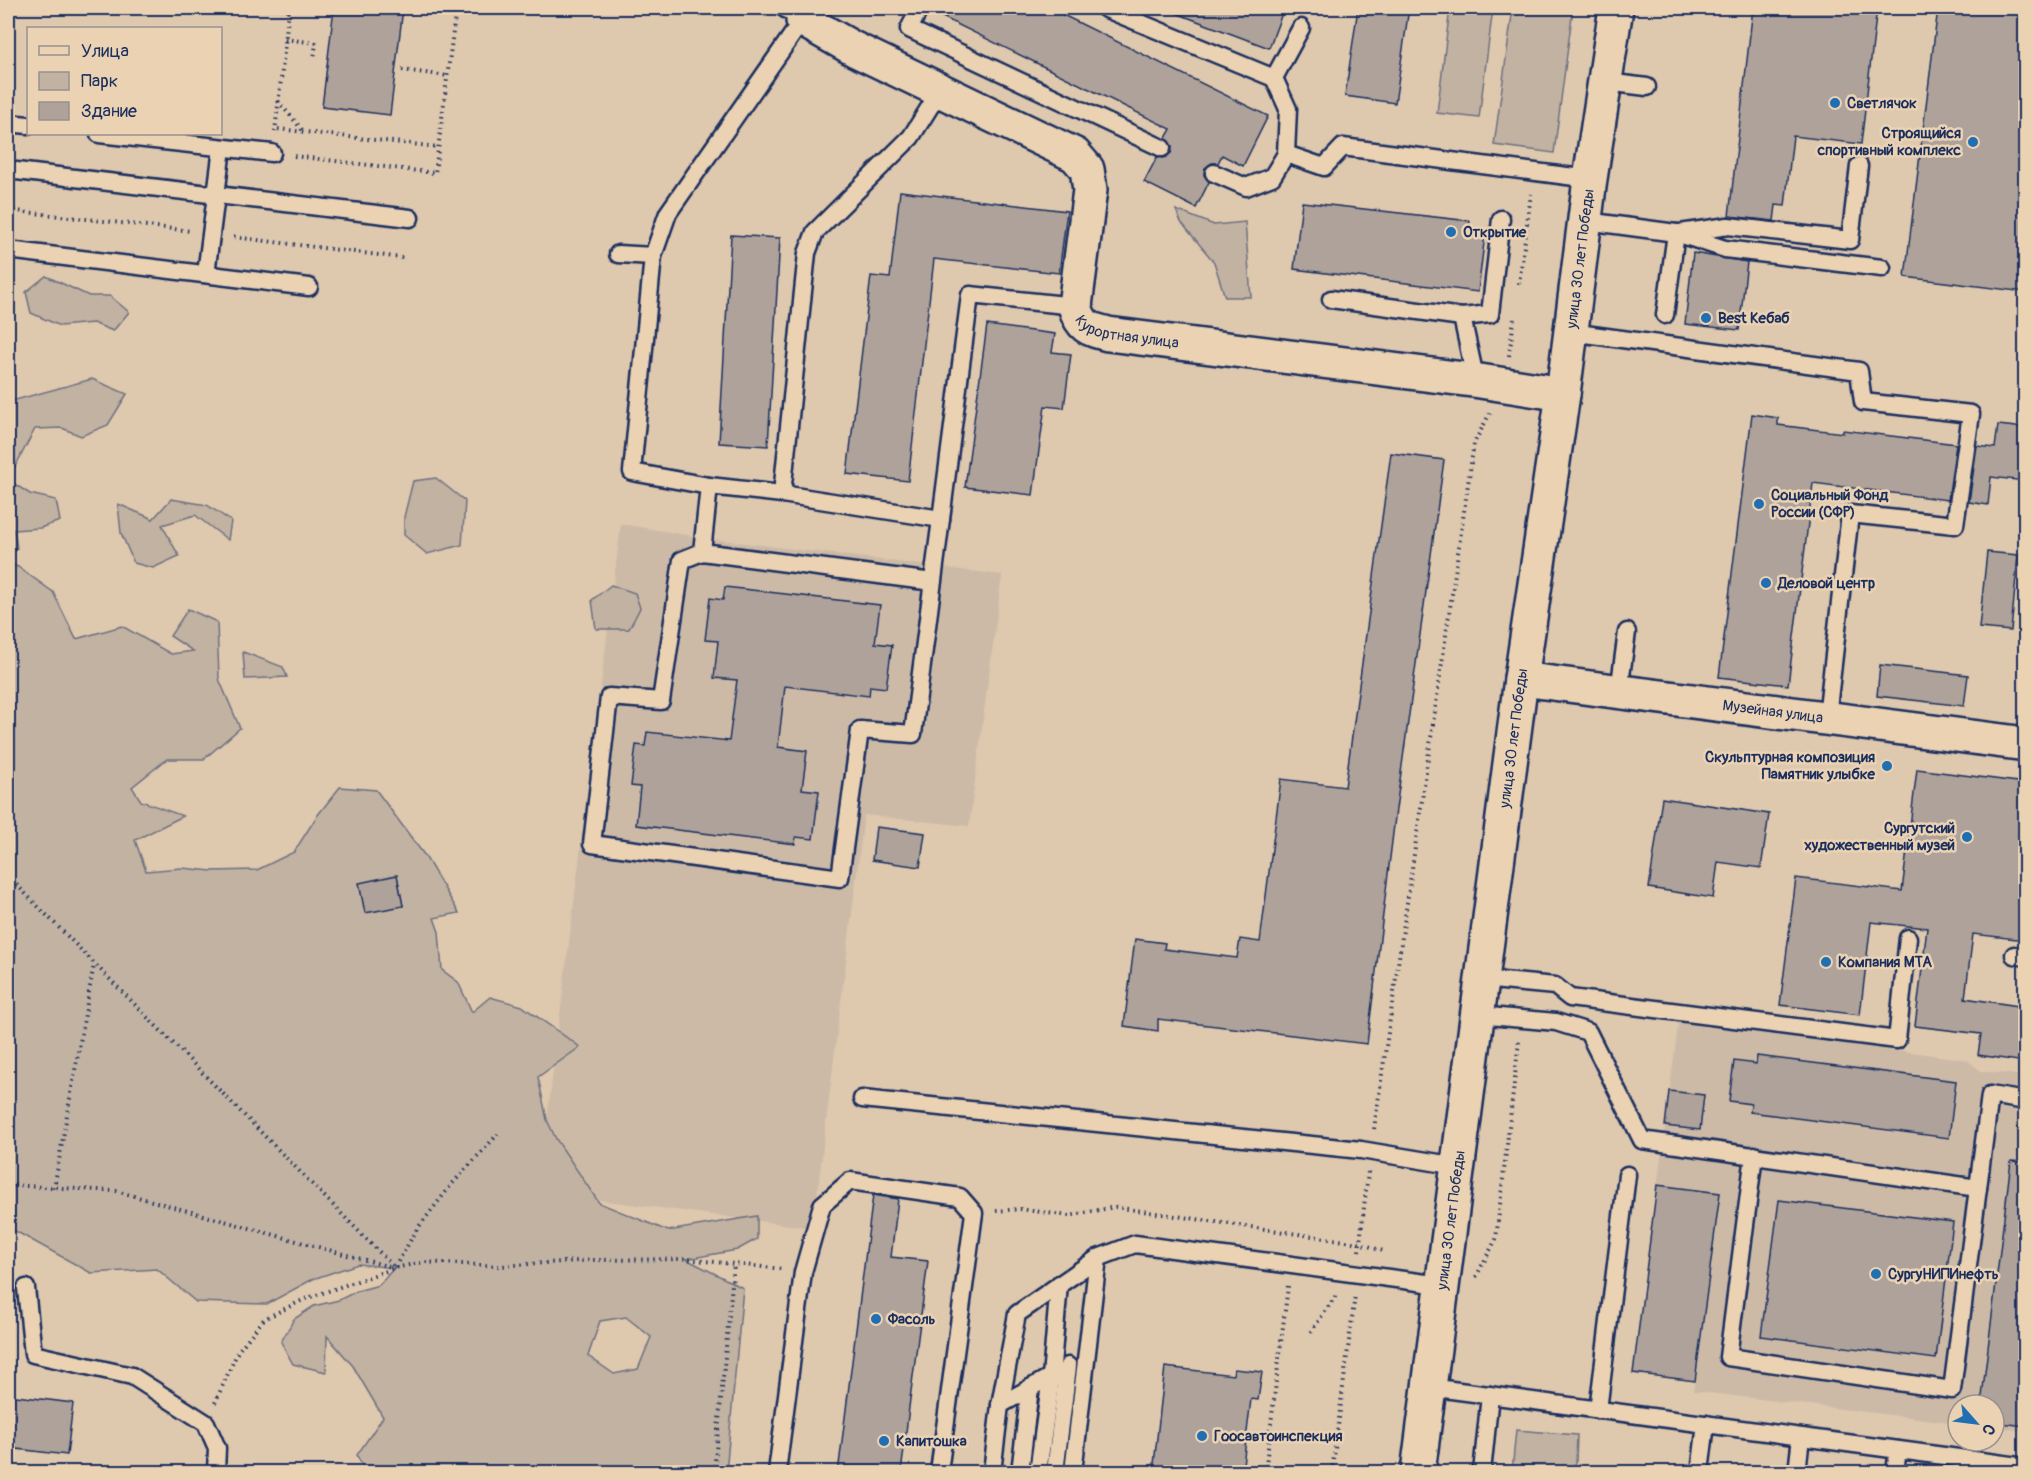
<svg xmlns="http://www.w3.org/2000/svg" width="2033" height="1480" viewBox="0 0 2033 1480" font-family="Pangolin,sans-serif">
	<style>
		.built { fill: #ccbaa7 }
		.green { fill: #c1b2a2; stroke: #6e7080; stroke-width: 1.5; fill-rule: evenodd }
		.building { fill: #aea29a; stroke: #1b2f5e; stroke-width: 1.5 }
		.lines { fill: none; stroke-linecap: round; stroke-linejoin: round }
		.lane-casing { stroke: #1b2f5e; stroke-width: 21 }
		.street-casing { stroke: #1b2f5e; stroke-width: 38 }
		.secondary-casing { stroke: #1b2f5e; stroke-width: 38 }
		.path { stroke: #1b2f5e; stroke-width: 4; stroke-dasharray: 1.5 4.5; stroke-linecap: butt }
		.lane { stroke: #ead2b3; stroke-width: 16 }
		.street { stroke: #ead2b3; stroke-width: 33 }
		.secondary { stroke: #ead2b3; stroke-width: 33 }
		.poi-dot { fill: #1f6fb2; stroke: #ead2b3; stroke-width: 2 }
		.labels { text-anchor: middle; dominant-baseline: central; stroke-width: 5; stroke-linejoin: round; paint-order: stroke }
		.poi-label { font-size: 15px; font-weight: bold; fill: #1b2f5e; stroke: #ead2b3; text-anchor: start }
		.street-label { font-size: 15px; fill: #1b2f5e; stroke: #ead2b3 }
	</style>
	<rect width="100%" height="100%" fill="#dec8ae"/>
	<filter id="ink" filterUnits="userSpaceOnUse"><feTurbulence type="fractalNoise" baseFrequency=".0167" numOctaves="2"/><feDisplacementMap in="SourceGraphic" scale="12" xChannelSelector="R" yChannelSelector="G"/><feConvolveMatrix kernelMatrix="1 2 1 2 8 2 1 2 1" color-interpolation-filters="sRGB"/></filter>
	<g filter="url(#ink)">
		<g class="built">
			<polygon points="621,524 704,538 1002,575 969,826 864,815 813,1228 538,1192"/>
			<polygon points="1679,1019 1967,1060 1981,1071 2025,1076 2025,1431 1994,1427 1994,1405 1958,1405 1958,1423 1693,1391 1695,1381 1633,1373"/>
		</g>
		<g class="green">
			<polygon points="1450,8 1493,8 1479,118 1437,113"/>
			<polygon points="1513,8 1573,8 1554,153 1494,145"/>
			<polygon points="1176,210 1214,225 1245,222 1251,297 1225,297 1214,262 1181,222"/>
			<polygon points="46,276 89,296 110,296 129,312 113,331 93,323 60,326 31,313 26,292"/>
			<polygon points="92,379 127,394 108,425 81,436 62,428 35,429 8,480 30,494 56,500 60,521 40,528 14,530 17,548 8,549 8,402"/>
			<polygon points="436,478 465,501 462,545 427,554 404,535 404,517 413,481"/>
			<polygon points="171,499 207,505 231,521 228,540 195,515 162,525 179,556 153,568 134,563 121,533 118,504 153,519"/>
			<path d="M 8,563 L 18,567 L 53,592 L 76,639 L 122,626 L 171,654 L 193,651 L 170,636 L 188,609 L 217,622 L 219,679 L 240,728 L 204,759 L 167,759 L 132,787 L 141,801 L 183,816 L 135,840 L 146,871 L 182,868 L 212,871 L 257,870 L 294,852 L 317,816 L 340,787 L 376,790 L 425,856 L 459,913 L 434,918 L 439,932 L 442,970 L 458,982 L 472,1012 L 490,997 L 522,1006 L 580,1047 L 538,1077 L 547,1120 L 556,1139 L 599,1203 L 668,1231 L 757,1216 L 757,1239 L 737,1250 L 686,1259 L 743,1288 L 726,1472 L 365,1472 L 357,1455 L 383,1417 L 353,1366 L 327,1336 L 326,1372 L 293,1364 L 281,1342 L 294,1319 L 314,1306 L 339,1300 L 357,1291 L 379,1285 L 394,1268 L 358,1264 L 313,1279 L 267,1304 L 196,1302 L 157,1269 L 91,1273 L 8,1227 ZM 397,876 L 403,906 L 366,913 L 360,883 ZM 626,1317 L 651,1337 L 638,1369 L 614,1374 L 588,1356 L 600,1321 Z"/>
			<polygon points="611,585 635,593 640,608 629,629 596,629 592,600"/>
			<polygon points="243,652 283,667 287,677 245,679"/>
			<polygon points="1516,1430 1577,1435 1576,1463 1567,1472 1512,1472"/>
		</g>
		<g class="building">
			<polygon points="334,8 403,8 390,115 322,107"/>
			<polygon points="930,8 1049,8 1268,116 1243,166 1222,155 1218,163 1212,163 1205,168 1204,175 1209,182 1196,208 1144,182 1157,157 1163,158 1171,153 1172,147 1166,138 1171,129 930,11"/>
			<polygon points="1169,8 1284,8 1269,48 1168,10"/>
			<polygon points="1358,8 1409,8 1395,103 1345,96"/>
			<polygon points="1753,8 1877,8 1861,144 1793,136 1785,206 1776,205 1774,221 1729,216"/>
			<polygon points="1938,8 2025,8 2025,292 1905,277"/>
			<polygon points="900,191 1067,211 1059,273 934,259 908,481 847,474 871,276 890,278"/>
			<polygon points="1302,202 1470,221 1468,232 1485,234 1478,292 1294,269"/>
			<polygon points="731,235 780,238 768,446 719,443"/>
			<polygon points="1693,253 1747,262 1739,330 1685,324"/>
			<polygon points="987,325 1055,334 1052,352 1071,354 1064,408 1045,406 1033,495 965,487"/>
			<polygon points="1752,414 1778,418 1778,425 1843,433 1843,430 1956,444 1948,500 1813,483 1788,685 1719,677"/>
			<polygon points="1998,425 2025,428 2025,481 1991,477 1988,505 1969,502 1977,446 1995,448"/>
			<polygon points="1391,453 1444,460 1396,809 1367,1044 1158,1019 1158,1031 1124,1026 1135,939 1165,943 1164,949 1237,958 1240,939 1260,942 1281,779 1345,787"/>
			<polygon points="1987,552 2018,555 2011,631 1979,628"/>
			<polygon points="725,587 880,605 875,643 892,645 886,688 870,686 869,696 785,686 778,747 807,751 802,789 819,791 813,839 796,837 795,844 636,825 640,787 631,786 636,745 645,746 647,732 729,741 737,680 714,678 718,641 705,640 710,598 723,600"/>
			<polygon points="1880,665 1968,675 1964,706 1877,696"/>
			<polygon points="1917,769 2025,783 2025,940 1973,934 1965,998 2025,1007 2025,1062 1978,1055 1981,1034 1915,1026 1927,928 1871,922 1860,1015 1780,1005 1796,878 1902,891"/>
			<polygon points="1662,798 1769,814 1761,868 1718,862 1713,898 1649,888"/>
			<polygon points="876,827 925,833 920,867 872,860"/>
			<polygon points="397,875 403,906 365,913 359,883"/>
			<polygon points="1757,1056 1956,1081 1949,1138 1750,1112 1751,1104 1729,1101 1734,1061 1756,1064"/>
			<polygon points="1669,1091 1704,1095 1700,1130 1665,1126"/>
			<polygon points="2011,1161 2025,1162 2025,1426 1994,1422 1994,1405 1981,1405"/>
			<polygon points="1657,1185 1720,1193 1695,1381 1633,1373"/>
			<polygon points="873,1195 898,1199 891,1257 928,1261 910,1399 901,1473 838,1473"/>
			<polygon points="1779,1200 1953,1222 1936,1359 1761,1336"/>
			<polygon points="1165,1367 1233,1375 1234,1369 1262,1372 1258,1400 1251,1399 1242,1473 1153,1473"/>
			<polygon points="8,1395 73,1403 67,1455 8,1448"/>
		</g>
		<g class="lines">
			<g class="lane-casing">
				<g id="lane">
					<polyline points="784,8 803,20"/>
					<polyline points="920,8 909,29 1162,148"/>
					<polyline points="1104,8 1274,78 1301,28"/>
					<polyline points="806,15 668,213 653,256 632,472 709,486 782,494 941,519 970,295 1075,306"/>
					<polyline points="1606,82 1647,87"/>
					<polyline points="8,123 28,125"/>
					<polyline points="99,134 272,153"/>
					<polyline points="1286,154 1324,167 1343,147 1590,179"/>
					<polyline points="8,170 410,218"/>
					<polyline points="1214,173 1246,187 1272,177 1286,154 1288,109 1274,78"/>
					<polyline points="1586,221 1676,233 1725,249 1882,268"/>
					<polyline points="1680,233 1728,226 1850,240 1859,166"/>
					<polyline points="8,250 309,287"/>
					<polyline points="618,254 653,256"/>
					<polyline points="206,274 222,148"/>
					<polyline points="1331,299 1462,317 1490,314 1501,219"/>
					<polyline points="1665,315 1676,233"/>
					<polyline points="1462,317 1473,368 1480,381"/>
					<polyline points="1570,332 1859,371 1863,402 1971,414 1955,525 1850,514 1827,717"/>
					<polyline points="782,494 807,253 815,232 911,137 941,89"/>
					<polyline points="702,552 709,486"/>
					<polyline points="933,582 702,552 682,560 661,701 609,697 592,844 840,878 860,730 913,734 941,519"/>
					<polyline points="1619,691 1627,632"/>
					<polyline points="2014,955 2026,957"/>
					<polyline points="1482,979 1555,986 1570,998 1897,1040 1908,938"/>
					<polyline points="1478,1015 1556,1022 1588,1032 1642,1140 1978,1188 1990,1095 2026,1101"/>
					<polyline points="862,1099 1361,1150 1457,1166"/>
					<polyline points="1754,1155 1728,1357 1952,1390 1978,1188"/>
					<polyline points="26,1288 33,1354 132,1376 206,1423 217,1448 216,1472"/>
					<polyline points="1429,1387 2026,1467"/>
					<polyline points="1000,1405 1057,1373"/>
					<polyline points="1598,1410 1627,1175"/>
					<polyline points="777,1472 803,1272 822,1205 850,1181 960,1197 974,1213 939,1472"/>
					<polyline points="992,1472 1000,1405 1017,1314 1098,1258 1135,1244 1441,1285"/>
					<polyline points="1020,1472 1030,1388"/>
					<polyline points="1038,1472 1051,1377 1059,1284"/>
					<polyline points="1055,1472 1068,1366"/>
					<polyline points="1073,1472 1098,1258"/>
					<polyline points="1482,1472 1490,1395"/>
					<polyline points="1700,1472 1706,1424"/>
					<polyline points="1797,1472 1801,1437"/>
					<polyline points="1895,1472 1898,1450"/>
				</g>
			</g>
			<g class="street-casing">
				<g id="street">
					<path id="s1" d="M 803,20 L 854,49 L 1075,155 L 1087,169 L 1090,190 L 1075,306 C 1081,327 1088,329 1108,334 L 1480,381 L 1563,394"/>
					<path id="s2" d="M 1521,679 L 2026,744"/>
				</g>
			</g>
			<g class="secondary-casing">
				<g id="secondary">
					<path id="s3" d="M 1418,1472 L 1521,679 L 1563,394 L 1590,179 L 1616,8"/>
				</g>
			</g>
			<g class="path">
				<polyline points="155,8 183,11"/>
				<polyline points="285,39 316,43 314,58"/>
				<polyline points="402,70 448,76"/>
				<polyline points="278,101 304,132"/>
				<polyline points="278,129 438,147"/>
				<polyline points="275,132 289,8"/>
				<polyline points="294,156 435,173 456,8"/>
				<polyline points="8,210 191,231"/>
				<polyline points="234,237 403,258"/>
				<polyline points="1519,284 1531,194"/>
				<polyline points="1509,356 1514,319"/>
				<polyline points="8,876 395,1268"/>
				<polyline points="1374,1129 1474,443 1490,413"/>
				<polyline points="8,1185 116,1191 394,1268"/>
				<polyline points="54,1188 94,964"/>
				<polyline points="996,1211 1020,1209 1069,1216 1115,1207 1359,1243 1386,1252"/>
				<polyline points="1359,1251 1368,1172"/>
				<polyline points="395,1267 417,1229 452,1184 498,1134"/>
				<polyline points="1476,1277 1496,1239 1519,1041"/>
				<polyline points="1311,1332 1337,1294"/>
				<polyline points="215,1403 238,1351 264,1319 305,1299 395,1268 424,1262 499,1266 594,1260 685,1259 783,1269"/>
				<polyline points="714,1472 734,1263"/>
				<polyline points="1255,1472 1265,1467"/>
				<polyline points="1265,1472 1288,1286"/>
				<polyline points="1332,1472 1355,1295"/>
			</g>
			<use href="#lane" class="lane"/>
			<use href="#street" class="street"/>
			<use href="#secondary" class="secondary"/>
		</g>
	</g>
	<g class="poi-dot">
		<circle cx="1835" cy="103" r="6"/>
		<circle cx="1973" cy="142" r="6"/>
		<circle cx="1451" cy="232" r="6"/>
		<circle cx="1706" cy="318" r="6"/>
		<circle cx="1759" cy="504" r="6"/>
		<circle cx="1766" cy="583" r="6"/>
		<circle cx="1887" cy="766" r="6"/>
		<circle cx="1967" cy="837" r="6"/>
		<circle cx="1826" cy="962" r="6"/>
		<circle cx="1876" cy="1274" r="6"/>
		<circle cx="876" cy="1319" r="6"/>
		<circle cx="1202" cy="1436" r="6"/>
		<circle cx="884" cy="1441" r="6"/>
	</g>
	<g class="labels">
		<g class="poi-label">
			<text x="1847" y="103">Светлячок</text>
			<text x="1961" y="133" text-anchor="end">Строящийся<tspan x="1961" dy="17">спортивный комплекс</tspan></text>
			<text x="1463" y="232">Открытие</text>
			<text x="1718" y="318">Best Кебаб</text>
			<text x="1771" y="495">Социальный Фонд<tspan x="1771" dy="17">России (СФР)</tspan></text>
			<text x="1778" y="583">Деловой центр</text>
			<text x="1875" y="757" text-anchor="end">Скульптурная композиция<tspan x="1875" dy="17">Памятник улыбке</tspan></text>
			<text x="1955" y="828" text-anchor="end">Сургутский<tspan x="1955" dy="17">художественный музей</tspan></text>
			<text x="1838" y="962">Компания MTA</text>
			<text x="1888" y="1274">СургуНИПИнефть</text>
			<text x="888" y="1319">Фасоль</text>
			<text x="1214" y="1436">Гоосавтоинспекция</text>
			<text x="896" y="1441">Капитошка</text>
		</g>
		<g class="street-label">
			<text stroke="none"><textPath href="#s3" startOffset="1224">улица 30 лет Победы</textPath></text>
			<text stroke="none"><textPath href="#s1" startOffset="525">Курортная улица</textPath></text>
			<text stroke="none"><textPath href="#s2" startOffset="254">Музейная улица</textPath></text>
			<text stroke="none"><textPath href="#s3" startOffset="740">улица 30 лет Победы</textPath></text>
			<text stroke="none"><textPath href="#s3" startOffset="254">улица 30 лет Победы</textPath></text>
		</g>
	</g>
	<rect width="2033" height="1480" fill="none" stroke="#ead2b3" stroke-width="30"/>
	<rect x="15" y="15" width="2003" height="1450" fill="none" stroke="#1b2f5e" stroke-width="2" filter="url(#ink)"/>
	<rect x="27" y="27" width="195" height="108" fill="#ead2b3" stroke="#979191" stroke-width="1.5"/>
	<rect x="39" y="46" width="30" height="9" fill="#ead2b3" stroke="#979191" stroke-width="1.5"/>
	<text x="81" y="57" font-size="18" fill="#1b2f5e">Улица</text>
	<rect x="39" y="72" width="30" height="18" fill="#c1b2a2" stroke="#979191" stroke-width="1.5"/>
	<text x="81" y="87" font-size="18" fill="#1b2f5e">Парк</text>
	<rect x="39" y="102" width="30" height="18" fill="#aea29a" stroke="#979191" stroke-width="1.5"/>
	<text x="81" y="117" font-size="18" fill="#1b2f5e">Здание</text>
	<g transform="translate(1976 1423) rotate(118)"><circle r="28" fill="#ead2b3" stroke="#979191" stroke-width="1.5"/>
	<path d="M0-4.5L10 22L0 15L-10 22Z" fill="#1f6fb2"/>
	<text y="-9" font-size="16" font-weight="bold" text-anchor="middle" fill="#1b2f5e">С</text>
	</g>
</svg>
